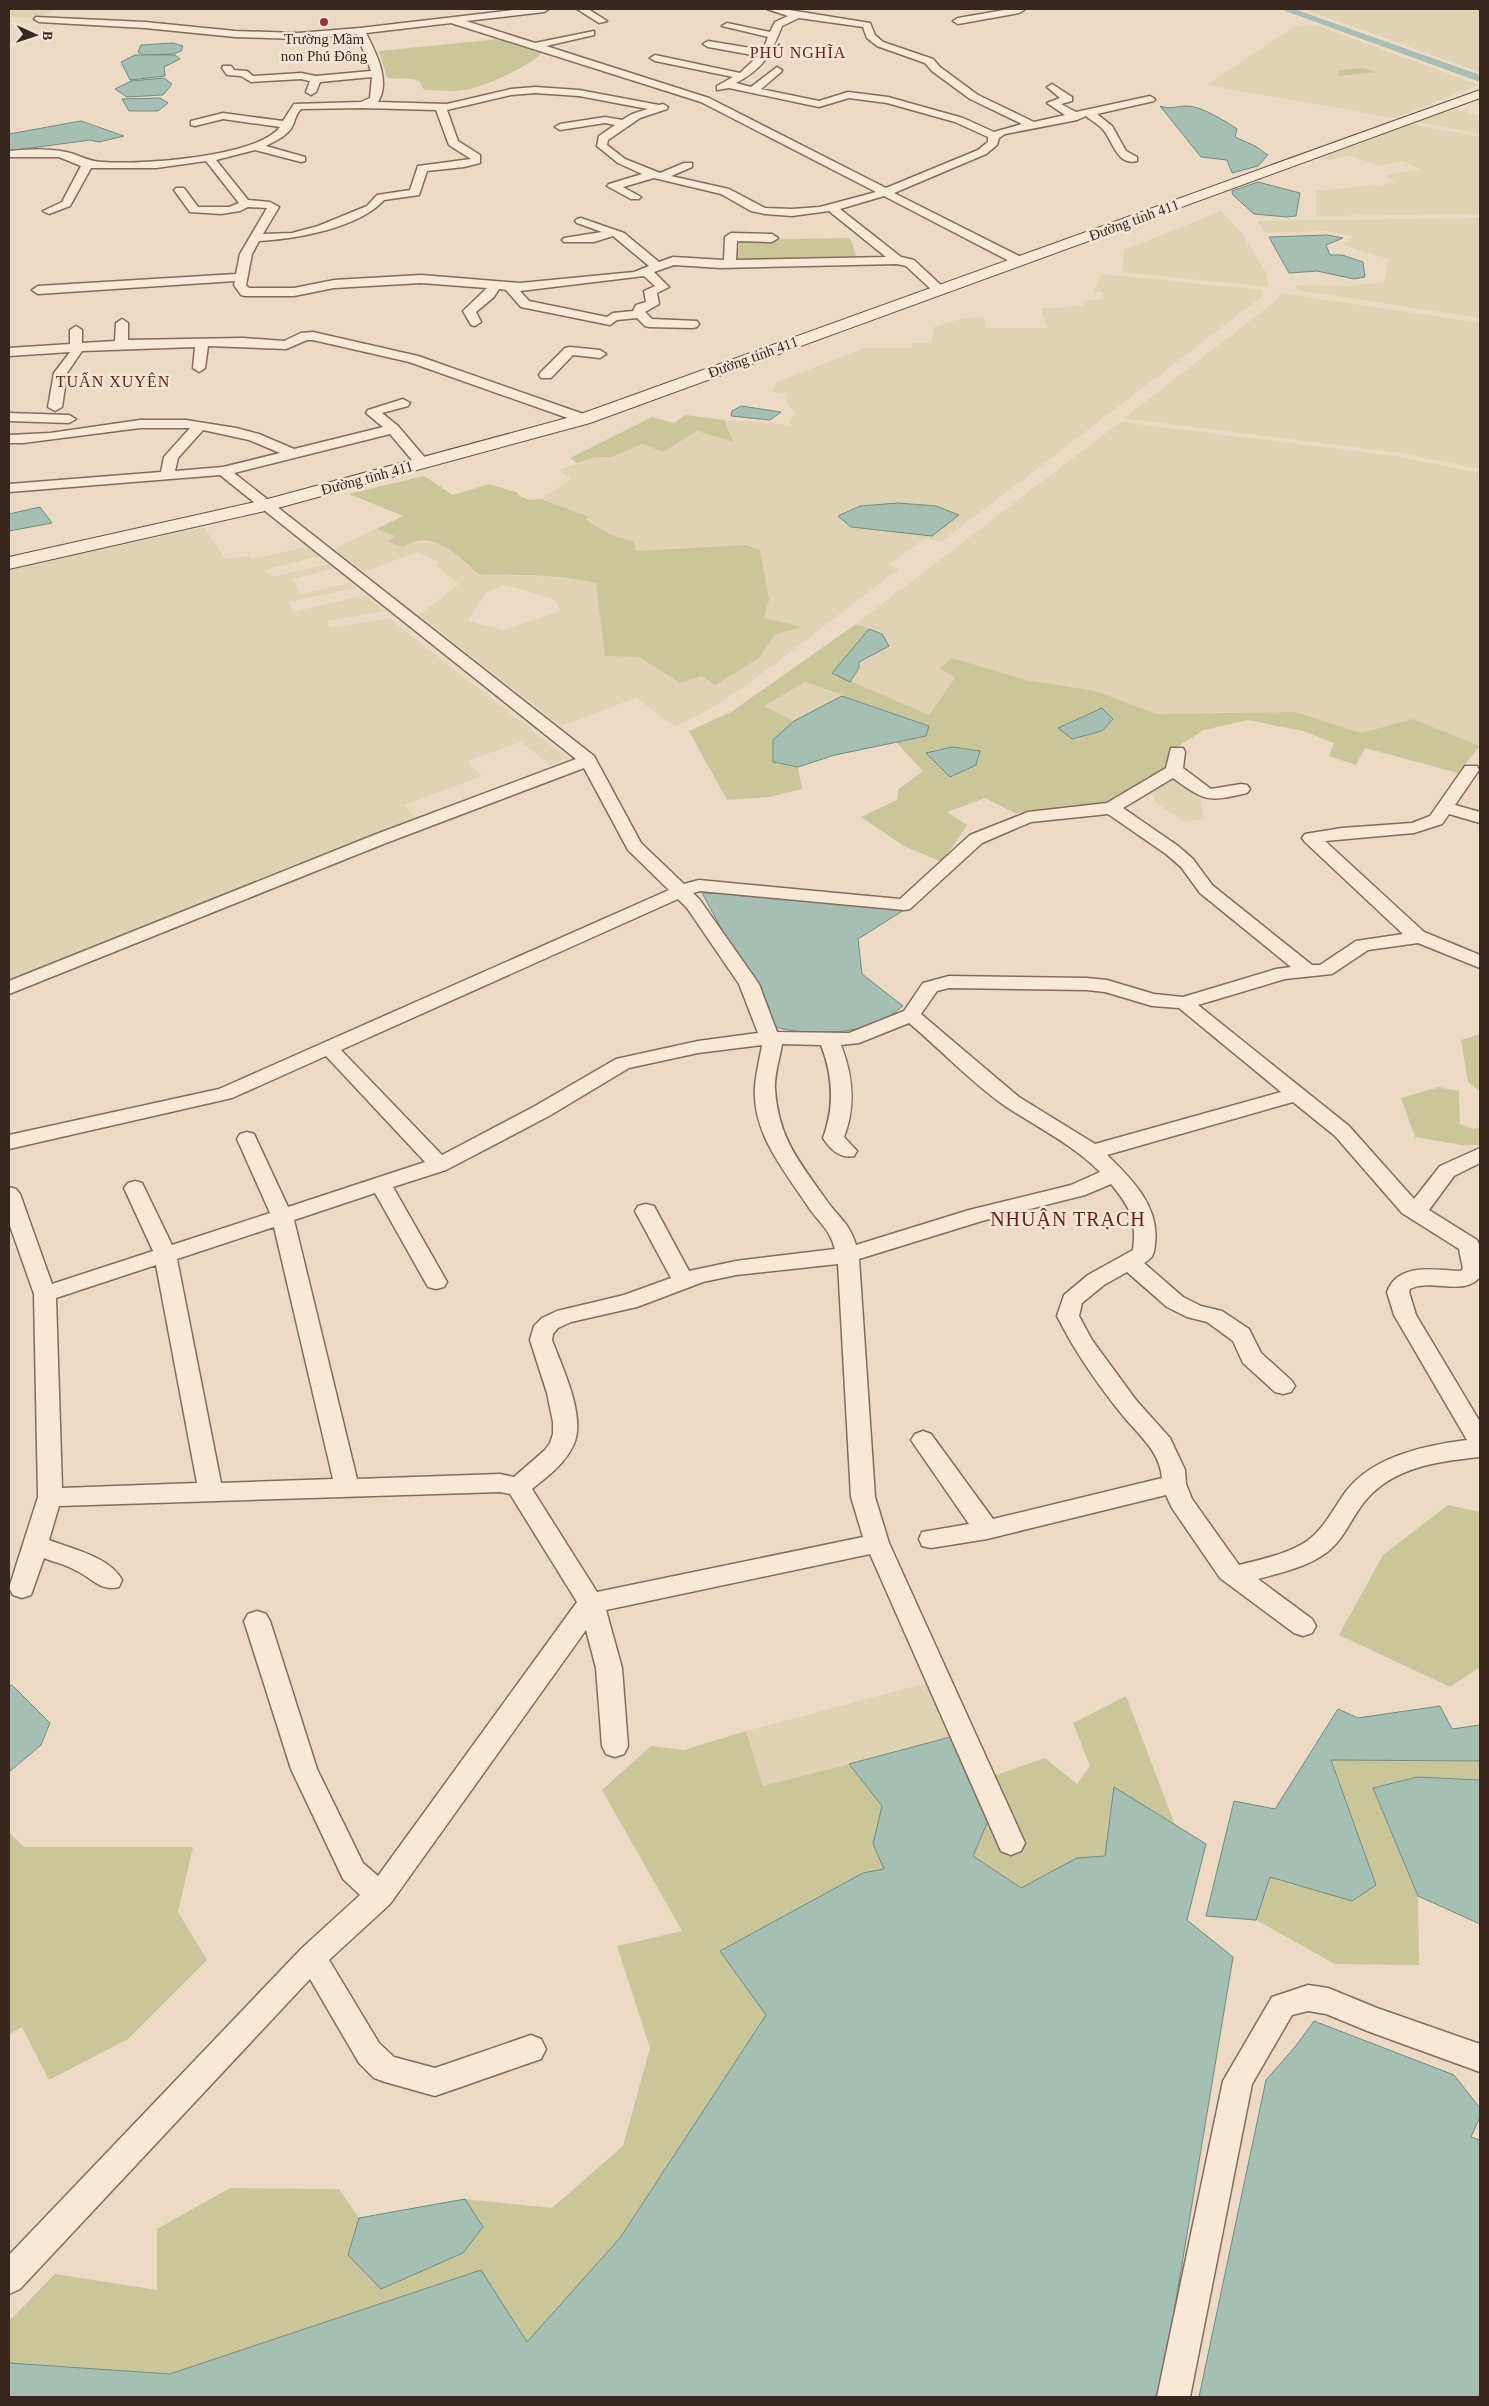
<svg xmlns="http://www.w3.org/2000/svg" width="1489" height="2406" viewBox="0 0 1489 2406" font-family="Georgia,serif">
	<style>
		.farmland { fill: #e1d2b3; fill-rule: evenodd }
		.green { fill: #c9c79a }
		.water { fill: #a6bfb4; stroke: #6e8d80 }
		.lines { fill: none; stroke-linecap: round; stroke-linejoin: round }
		.canal { fill: #a6bfb4; fill-rule: evenodd }
		.minor-casing { stroke: #866b5c; stroke-width: 3 }
		.secondary-casing { stroke: #684d3f; stroke-width: 2 }
		.minor { fill: #f7e8d8; fill-rule: evenodd }
		.secondary { fill: #f7e8d8; fill-rule: evenodd }
		.poi-dot { fill: #912f41; stroke: #f4e5d4; stroke-width: 2 }
		.labels { text-anchor: middle; dominant-baseline: central; stroke-width: 5; stroke-linejoin: round; paint-order: stroke }
		.far-poi-label { font-size: 15px; fill: #37271f; stroke: #f4e5d4 }
		.far-street-label { font-size: 15px; fill: #37271f; stroke: #f4e5d4 }
		.far-quarter-label { font-size: 16px; letter-spacing: 1px; fill: #612321; stroke: #f4e5d4 }
		.quarter-label { font-size: 20px; letter-spacing: 1px; fill: #612321; stroke: #f4e5d4 }
	</style>
	<rect width="100%" height="100%" fill="#ecdac5"/>
	<g class="farmland">
		<polygon points="9,9 60,9 29,18 9,17"/>
		<polygon points="1304,9 1480,9 1480,72"/>
		<polygon points="1303,24 1318,26 1479,85 1394,118 1207,85 1297,25"/>
		<polygon points="1455,109 1480,116 1480,134 1418,122"/>
		<polygon points="1412,124 1480,137 1480,214 1316,216 1316,191 1395,183 1386,175 1420,169 1403,161 1381,166 1348,155 1329,160 1320,158"/>
		<polygon points="1221,211 1240,231 1266,272 1268,287 1123,272 1124,250"/>
		<polygon points="1480,218 1480,318 1298,290 1295,285 1350,286 1384,282 1389,259 1343,245 1353,236 1327,231 1266,233 1257,221"/>
		<path d="M 1102,274 L 1263,290 L 1264,295 L 941,542 L 925,538 L 889,565 L 899,569 L 748,684 L 705,712 L 675,726 L 636,698 L 561,726 L 419,615 L 459,584 L 435,565 L 439,562 L 417,552 L 364,572 L 334,549 L 376,529 L 395,536 L 389,542 L 442,543 L 480,575 L 514,574 L 578,580 L 596,583 L 606,656 L 639,657 L 680,683 L 759,658 L 776,634 L 800,627 L 763,618 L 760,550 L 746,545 L 637,551 L 633,541 L 618,539 L 605,532 L 586,518 L 589,516 L 541,499 L 571,479 L 559,470 L 595,457 L 612,457 L 642,443 L 663,451 L 697,431 L 732,442 L 724,420 L 789,425 L 795,413 L 786,400 L 787,393 L 771,392 L 777,382 L 864,348 L 911,348 L 913,343 L 931,343 L 934,327 L 964,318 L 984,317 L 985,328 L 1047,328 L 1041,309 L 1084,305 L 1084,301 L 1103,299 L 1103,292 L 1094,291 ZM 898,503 L 935,506 L 932,536 L 898,531 L 838,516 L 860,506 ZM 504,585 L 554,599 L 561,611 L 504,630 L 467,621 L 486,593 Z"/>
		<polygon points="1280,293 1480,323 1480,469 1400,453 1124,418 1278,299"/>
		<polygon points="1120,422 1395,456 1480,473 1480,746 1413,719 1361,733 1296,712 1157,714 1096,691 1026,680 956,678 929,715 850,682 859,668 859,662 882,634 856,624"/>
		<polygon points="204,527 226,559 249,556 252,559 311,546 320,556 264,570 271,577 329,564 334,568 293,579 300,594 351,583 355,588 289,602 293,612 365,595 384,611 327,621 330,628 389,618 567,758 550,765 521,742 467,761 482,776 404,805 416,819 9,984 9,570"/>
		<polygon points="805,682 842,696 794,721 763,706"/>
		<polygon points="1170,778 1180,779 1192,788 1200,798 1204,819 1185,822 1155,802 1151,792 1154,786"/>
		<polygon points="931,1682 954,1736 763,1786 746,1731"/>
	</g>
	<g class="green">
		<path d="M 499,39 L 543,52 C 531,66 482,88 463,90 C 450,92 437,90 424,90 L 419,81 L 411,79 L 387,78 L 379,51 Z"/>
		<polygon points="1362,68 1377,72 1338,76 1339,70"/>
		<polygon points="850,238 858,260 736,262 740,240"/>
		<polygon points="686,415 724,420 733,442 697,431 663,452 642,444 612,457 595,457 577,463 570,458 652,417 674,423"/>
		<path d="M 424,476 L 453,495 L 489,484 L 516,492 L 520,496 L 529,500 L 541,499 L 590,517 L 586,519 C 601,530 614,538 633,541 L 637,551 L 746,545 L 760,550 L 769,600 L 764,618 L 802,627 L 776,634 L 759,658 L 715,685 L 702,676 L 680,683 L 639,657 L 605,656 L 596,583 C 558,575 519,574 480,575 C 459,557 433,527 403,547 L 388,542 L 395,536 L 376,529 L 403,516 L 349,494 Z"/>
		<polygon points="856,624 869,629 832,673 929,715 955,678 940,668 952,658 1026,680 1096,691 1157,714 1296,712 1361,733 1413,719 1480,746 1458,773 1365,748 1356,765 1329,756 1334,743 1303,731 1248,720 1204,730 1170,751 1166,770 1108,806 1015,813 985,798 947,812 967,825 942,862 904,846 861,817 897,800 899,789 923,771 896,742 926,736 929,726 805,682 764,706 794,721 773,740 774,762 798,767 802,789 770,797 727,800 689,731 731,712"/>
		<polygon points="1480,1034 1480,1091 1468,1082 1461,1040"/>
		<polygon points="1439,1087 1459,1091 1460,1124 1474,1129 1480,1127 1480,1145 1462,1145 1415,1137 1401,1098"/>
		<polygon points="1448,1505 1480,1512 1480,1667 1450,1687 1339,1635 1383,1555"/>
		<polygon points="1126,1696 1175,1825 1114,1788 1106,1856 1077,1859 1021,1888 973,1856 988,1821 973,1783 1045,1758 1077,1784 1090,1766 1073,1723"/>
		<polygon points="746,1731 763,1786 849,1764 882,1806 873,1844 884,1869 863,1873 720,1951 766,2015 620,2238 527,2342 480,2270 170,2374 9,2363 9,2321 55,2274 157,2290 157,2229 230,2188 339,2189 359,2218 348,2255 482,2227 465,2199 552,2208 623,2146 650,2048 617,1946 682,1931 602,1790 651,1746 684,1750"/>
		<polygon points="1331,1760 1480,1761 1480,1780 1417,1777 1373,1788 1418,1896 1419,1965 1335,1964 1256,1920 1269,1877 1352,1901"/>
		<polygon points="9,1832 24,1847 193,1847 178,1912 207,1960 128,2039 49,2080 22,2027 9,2034"/>
	</g>
	<g class="water">
		<polygon points="173,43 183,46 181,51 174,54 143,55 138,52 141,45"/>
		<polygon points="135,55 175,55 180,59 164,67 165,76 130,80 121,62"/>
		<polygon points="164,78 172,84 163,95 127,97 115,89 131,81"/>
		<polygon points="160,98 168,103 158,111 129,111 122,99"/>
		<path d="M 1160,106 C 1173,110 1174,106 1187,106 C 1201,106 1225,121 1237,129 L 1235,137 L 1255,146 L 1268,155 L 1258,166 L 1232,173 L 1227,160 L 1201,157 Z"/>
		<polygon points="81,121 124,136 99,142 90,140 9,151 9,134"/>
		<polygon points="1258,182 1300,193 1296,216 1287,217 1254,214 1233,195 1232,191"/>
		<polygon points="1328,235 1343,238 1326,245 1330,255 1342,255 1363,262 1365,277 1354,279 1317,271 1289,273 1269,237"/>
		<polygon points="741,406 781,412 770,420 731,416 732,411"/>
		<polygon points="898,503 936,506 959,515 932,536 851,527 838,516 860,506"/>
		<polygon points="40,507 52,523 9,531 9,514"/>
		<polygon points="869,629 882,634 889,646 859,662 859,668 850,682 832,673"/>
		<polygon points="842,696 929,726 926,736 835,755 798,767 773,762 773,740 794,721"/>
		<polygon points="1102,708 1113,719 1102,731 1072,739 1058,728"/>
		<polygon points="952,747 980,751 976,765 950,777 926,753"/>
		<path d="M 702,893 L 743,894 L 904,910 L 858,939 L 862,974 L 903,1006 C 896,1011 889,1018 881,1021 C 847,1035 809,1036 775,1027 Z"/>
		<polygon points="12,1685 50,1723 41,1745 9,1772 9,1686"/>
		<polygon points="1440,1706 1452,1729 1480,1725 1480,1761 1331,1760 1376,1885 1352,1901 1270,1877 1256,1920 1206,1916 1234,1801 1275,1809 1338,1709 1358,1718"/>
		<polygon points="954,1736 988,1821 973,1856 1021,1888 1077,1858 1105,1856 1114,1787 1206,1844 1187,1920 1233,1957 1160,2397 9,2397 9,2363 170,2374 481,2270 527,2342 620,2238 766,2015 720,1951 863,1873 884,1869 873,1844 882,1806 849,1764"/>
		<polygon points="1417,1777 1480,1780 1480,1924 1418,1896 1373,1788"/>
		<polygon points="1314,2021 1454,2075 1480,2108 1480,2117 1471,2137 1480,2140 1480,2397 1199,2397 1266,2080 1295,2047"/>
		<polygon points="465,2199 483,2227 463,2253 381,2289 348,2255 359,2218"/>
	</g>
	<g class="lines">
		<polygon class="canal" points="1280,9 1294,9 1480,75 1480,82"/>
		<g class="minor-casing">
			<g id="minor">
				<path d="M 522,9 L 549,9 L 544,12 L 466,21 L 535,43 L 594,31 L 594,35 L 546,46 L 709,98 L 886,188 L 978,150 L 988,142 L 988,137 L 955,122 L 887,103 L 849,98 L 819,107 L 729,88 L 717,90 L 717,86 L 733,77 L 655,61 L 650,58 L 655,55 L 740,73 L 758,56 L 708,47 L 703,44 L 708,41 L 763,50 L 768,37 L 722,26 L 727,23 L 770,32 L 775,22 L 788,16 L 767,9 L 783,9 L 870,23 L 875,35 L 883,42 L 933,59 L 940,67 L 978,95 L 1034,122 L 1065,115 L 1047,103 L 1060,98 L 1047,87 L 1052,84 L 1072,97 L 1072,101 L 1061,104 L 1076,112 L 1150,96 L 1155,99 L 1154,101 L 1097,114 L 1112,126 L 1126,151 L 1137,157 L 1137,161 C 1118,166 1113,143 1105,132 C 1100,125 1092,121 1086,116 L 1077,120 L 1005,134 L 999,138 L 997,145 L 986,154 L 894,193 L 1023,258 L 1025,261 L 1023,264 L 1015,264 L 884,196 L 840,209 L 901,257 L 914,260 L 943,287 L 945,290 L 939,294 L 935,293 L 906,266 L 897,264 L 721,268 L 674,265 L 654,272 L 669,287 L 657,293 L 659,304 L 645,312 L 652,319 L 697,321 L 699,324 L 697,327 L 693,328 L 649,327 L 645,326 L 637,318 L 617,320 L 610,325 L 521,307 L 506,290 L 499,289 L 494,297 L 476,312 L 481,322 L 475,326 L 471,325 L 463,311 L 487,288 L 421,283 L 334,288 L 294,296 L 245,296 L 241,295 L 234,285 L 235,281 L 38,294 L 32,290 L 38,286 L 236,274 L 240,254 L 267,208 L 248,207 L 240,211 L 221,214 L 190,212 L 174,190 L 176,188 L 184,188 L 198,207 L 229,207 L 239,203 L 206,161 L 156,168 L 91,168 L 70,206 L 49,214 L 43,211 L 62,202 L 81,166 L 59,157 L 9,157 L 9,151 C 28,149 47,148 66,152 C 81,155 85,161 103,162 C 139,165 258,157 280,127 L 223,119 L 195,126 L 191,125 L 191,121 L 223,113 L 283,121 L 294,104 L 361,102 L 370,98 L 372,77 L 320,82 L 316,92 L 311,95 L 306,92 L 310,81 L 301,79 L 251,82 L 241,76 L 227,75 L 222,68 L 223,66 L 231,66 L 234,70 L 247,71 L 253,76 L 301,73 L 316,76 L 371,71 L 357,34 L 298,39 L 235,37 L 145,28 L 39,22 L 34,19 L 36,17 L 145,22 L 235,31 L 298,33 L 360,28 ZM 799,18 L 863,27 L 867,38 L 877,46 L 925,63 L 932,71 L 970,99 L 1022,124 L 994,132 L 963,118 L 888,97 L 848,92 L 819,101 L 761,89 L 781,72 L 782,70 L 777,67 L 751,87 L 736,83 C 764,68 771,54 782,26 ZM 451,23 L 701,102 L 876,192 L 820,207 L 792,209 L 765,208 L 729,189 L 671,176 L 692,167 L 692,163 L 684,163 L 660,173 L 625,159 L 607,145 L 608,140 L 640,118 L 667,109 L 668,107 L 663,104 L 659,105 L 579,90 L 535,87 L 511,89 L 447,104 L 378,102 C 391,81 376,53 366,33 ZM 535,93 L 579,96 L 648,109 L 632,114 L 622,120 L 605,117 L 560,124 L 555,127 L 560,130 L 605,123 L 615,125 L 599,136 L 597,146 L 618,163 L 642,174 L 609,184 L 607,186 L 631,199 L 639,199 L 641,197 L 623,187 L 654,178 L 721,194 L 751,211 L 765,214 L 792,216 L 829,211 L 886,257 L 736,260 L 737,241 L 772,242 L 778,238 L 772,234 L 731,233 L 725,237 L 724,260 L 673,257 L 659,262 L 624,233 L 581,218 L 577,219 L 575,221 L 577,223 L 602,232 L 564,238 L 562,240 L 564,242 L 594,242 L 613,236 L 649,266 L 634,272 L 520,283 L 421,275 L 334,280 L 294,288 L 249,288 L 246,285 L 252,254 L 259,241 C 296,239 359,228 384,200 L 419,195 L 427,171 L 464,167 L 480,163 L 480,155 L 458,141 L 447,110 L 511,95 ZM 362,108 L 436,110 L 449,145 L 471,159 L 418,166 L 410,190 L 377,195 L 367,206 L 318,226 L 292,233 L 263,234 L 279,207 L 270,202 L 248,200 L 216,160 L 255,150 L 301,162 L 305,161 L 305,157 L 266,146 C 275,141 287,136 292,127 C 295,122 295,115 301,109 ZM 644,276 L 655,286 L 644,291 L 646,302 L 636,305 L 633,311 L 613,313 L 607,317 L 529,301 L 520,291 Z"/>
				<polygon points="577,9 588,9 607,21 599,23"/>
				<polygon points="1010,9 1024,10 1019,13 958,24 953,21 958,18"/>
				<polygon points="122,319 128,323 128,340 243,338 284,341 301,333 313,332 418,356 589,416 591,419 584,423 579,422 409,362 313,340 307,340 286,349 208,346 205,368 199,372 193,368 195,347 82,351 67,373 62,407 55,411 48,407 54,373 70,352 9,356 9,348 70,344 70,330 76,326 82,330 82,343 115,341 116,323"/>
				<polygon points="570,347 600,350 606,354 600,358 573,355 551,378 541,378 539,375 541,372 565,348"/>
				<path d="M 403,399 L 410,403 L 408,406 L 382,413 L 398,426 L 427,460 L 429,463 L 427,466 L 417,466 L 390,434 L 234,473 L 594,756 L 641,843 L 684,884 L 699,880 L 900,899 L 970,835 L 1028,812 L 1107,803 L 1166,768 L 1171,748 L 1183,748 L 1185,752 L 1183,768 L 1211,789 L 1241,784 L 1247,785 L 1250,789 L 1247,793 C 1208,802 1206,802 1173,778 L 1123,808 L 1178,846 L 1193,859 L 1212,885 L 1312,965 L 1320,965 L 1356,941 L 1403,934 L 1305,842 L 1302,838 L 1305,834 L 1342,828 L 1412,823 L 1430,816 L 1465,766 L 1477,766 L 1479,770 L 1455,805 L 1480,812 L 1480,823 L 1449,814 L 1442,824 L 1414,833 L 1325,841 L 1424,932 L 1480,955 L 1480,968 L 1418,943 L 1368,950 L 1332,974 L 1285,979 L 1198,1005 L 1349,1126 L 1414,1199 L 1440,1166 L 1480,1148 L 1480,1163 L 1454,1176 L 1429,1210 L 1477,1240 L 1480,1247 L 1480,1277 C 1463,1297 1432,1278 1410,1289 L 1409,1292 L 1416,1315 L 1480,1422 L 1480,1457 C 1439,1461 1393,1467 1365,1501 C 1351,1518 1344,1540 1326,1553 C 1307,1567 1280,1573 1258,1579 L 1312,1619 L 1316,1626 L 1312,1633 L 1303,1636 L 1294,1633 L 1220,1578 L 1172,1508 L 1166,1495 L 987,1539 L 931,1548 L 922,1546 L 919,1539 L 922,1532 L 969,1524 L 911,1440 L 915,1434 L 923,1431 L 931,1434 L 993,1519 L 1162,1478 C 1160,1450 1136,1433 1120,1412 C 1096,1382 1074,1350 1057,1316 L 1064,1295 L 1088,1275 L 1133,1250 C 1137,1220 1130,1207 1111,1184 L 1085,1195 L 982,1221 L 859,1259 L 875,1497 L 889,1543 L 1025,1843 L 1021,1851 L 1011,1855 L 1001,1851 L 870,1554 L 606,1610 L 622,1668 L 628,1746 L 624,1754 L 615,1757 L 606,1754 L 602,1746 L 596,1668 L 586,1630 L 390,1904 L 329,1960 L 379,2043 L 394,2057 L 435,2068 L 531,2035 L 541,2039 L 546,2049 L 541,2059 L 435,2096 L 385,2082 L 374,2078 L 359,2063 L 310,1979 L 20,2289 L 9,2294 L 9,2255 L 302,1948 L 360,1895 L 343,1879 L 291,1769 L 244,1621 L 248,1614 L 257,1611 L 266,1614 L 270,1621 L 317,1769 L 363,1863 L 378,1876 L 577,1602 L 510,1494 L 500,1492 L 59,1506 L 49,1540 C 72,1549 110,1557 122,1580 L 119,1587 C 101,1592 92,1578 77,1571 C 67,1565 54,1562 44,1558 L 31,1595 L 22,1598 L 13,1595 L 9,1588 L 38,1497 L 34,1294 L 9,1223 L 9,1187 L 16,1189 L 20,1194 L 52,1284 L 153,1251 L 124,1188 L 128,1183 L 135,1181 L 142,1183 L 172,1245 L 270,1213 L 237,1139 L 240,1134 L 247,1132 L 254,1134 L 288,1207 L 425,1162 L 326,1056 L 232,1098 L 9,1149 L 9,1135 L 219,1089 L 669,890 L 628,850 L 584,768 L 386,843 L 9,994 L 9,981 L 374,835 L 576,759 L 220,475 L 9,492 L 9,484 L 161,472 L 164,457 L 190,428 L 140,428 L 23,443 L 9,443 L 9,435 L 50,433 L 140,420 L 186,420 L 236,428 L 259,434 L 294,449 L 383,427 L 366,413 L 368,410 ZM 203,430 L 249,440 L 280,453 L 223,467 L 175,471 L 178,458 ZM 1108,814 L 1166,854 L 1181,867 L 1200,893 L 1291,967 L 1276,969 L 1183,997 L 1154,994 L 1107,980 L 1087,978 L 949,976 L 923,983 L 904,1011 L 849,1033 L 777,1032 L 759,984 L 700,900 L 693,893 L 700,891 L 904,910 L 910,909 L 982,843 L 1031,822 ZM 678,899 L 687,908 L 739,984 L 758,1033 L 698,1041 L 616,1059 L 535,1106 L 442,1155 L 341,1050 ZM 949,988 L 1087,990 L 1105,992 L 1152,1006 L 1179,1008 L 1281,1092 L 1095,1144 L 1019,1097 L 921,1014 L 937,991 ZM 909,1023 C 940,1049 972,1083 1005,1106 C 1038,1128 1072,1144 1100,1172 L 1071,1185 L 969,1210 L 856,1245 C 850,1224 839,1218 827,1201 C 800,1163 778,1138 775,1089 C 774,1075 780,1058 782,1044 L 821,1045 C 833,1076 835,1106 823,1138 C 830,1149 840,1159 854,1156 L 857,1151 L 844,1137 C 856,1106 853,1076 841,1045 L 859,1043 ZM 762,1045 C 760,1058 756,1073 755,1087 C 752,1134 785,1171 809,1208 C 820,1224 829,1228 835,1249 L 736,1261 L 689,1271 L 654,1206 L 646,1204 L 638,1206 L 635,1211 L 671,1278 L 624,1295 L 557,1311 L 542,1318 L 534,1326 L 530,1340 L 547,1393 L 553,1422 L 553,1434 L 550,1443 L 545,1450 L 514,1477 L 500,1474 L 357,1479 L 294,1220 L 375,1193 L 428,1287 L 436,1289 L 444,1287 L 447,1282 L 393,1187 L 446,1170 L 549,1116 L 629,1068 L 698,1053 ZM 1293,1102 L 1335,1136 L 1402,1213 L 1459,1249 L 1463,1269 L 1460,1271 C 1434,1270 1398,1262 1387,1292 L 1394,1315 L 1467,1440 C 1426,1445 1374,1456 1347,1490 C 1334,1507 1325,1528 1307,1541 C 1288,1554 1262,1559 1239,1565 L 1192,1499 L 1186,1484 L 1185,1470 L 1170,1438 L 1136,1400 L 1092,1340 L 1079,1316 L 1082,1303 L 1104,1285 L 1127,1272 L 1167,1307 L 1187,1317 L 1207,1322 L 1233,1341 L 1243,1363 L 1275,1392 L 1283,1394 L 1291,1392 L 1295,1386 L 1291,1380 L 1261,1353 L 1249,1329 L 1222,1311 L 1201,1306 L 1183,1297 L 1144,1263 C 1153,1258 1154,1254 1155,1244 C 1160,1207 1132,1179 1107,1155 ZM 274,1227 L 333,1479 L 221,1483 L 177,1259 ZM 838,1264 L 851,1497 L 863,1537 L 597,1592 L 532,1489 C 548,1476 565,1464 574,1444 C 586,1416 562,1367 552,1340 L 553,1334 L 558,1328 L 571,1322 L 637,1307 L 703,1282 L 736,1275 ZM 156,1265 L 197,1483 L 62,1488 L 56,1298 Z"/>
				<polygon points="9,413 69,415 76,419 69,423 9,421"/>
				<polygon points="1308,1985 1328,1988 1377,2008 1480,2044 1480,2072 1370,2032 1326,2014 1308,2011 1292,2015 1252,2084 1190,2397 1157,2397 1223,2081 1272,1997"/>
			</g>
		</g>
		<g class="secondary-casing">
			<polygon id="secondary" points="1480,90 1480,98 590,423 274,509 9,569 9,557 264,500 578,415"/>
		</g>
		<use href="#minor" class="minor"/>
		<use href="#secondary" class="secondary"/>
	</g>
	<circle class="poi-dot" cx="324" cy="22" r="5"/>
	<g class="labels">
		<g class="far-poi-label">
			<text x="324" y="39">Trường Mầm<tspan x="324" dy="17">non Phú Đông</tspan></text>
		</g>
		<g class="far-street-label">
			<text transform="translate(1134 220) rotate(-20)">Đường tỉnh 411</text>
			<text transform="translate(753 357) rotate(-20)">Đường tỉnh 411</text>
			<text transform="translate(367 478) rotate(-15)">Đường tỉnh 411</text>
		</g>
		<g class="far-quarter-label">
			<text x="798" y="52">PHÚ NGHĨA</text>
			<text x="113" y="381">TUẤN XUYÊN</text>
		</g>
		<g class="quarter-label">
			<text x="1068" y="1219">NHUẬN TRẠCH</text>
		</g>
	</g>
	<rect width="1489" height="2406" fill="none" stroke="#37271f" stroke-width="20"/>
	<g transform="translate(35 35) rotate(93)" stroke="#f4e5d4" stroke-width="4" paint-order="stroke">
	<path d="M0-4L9 19L0 12L-9 19Z" fill="#37271f"/>
	<text y="-8" font-size="14" font-weight="bold" text-anchor="middle" fill="#37271f">B</text>
	</g>
</svg>
